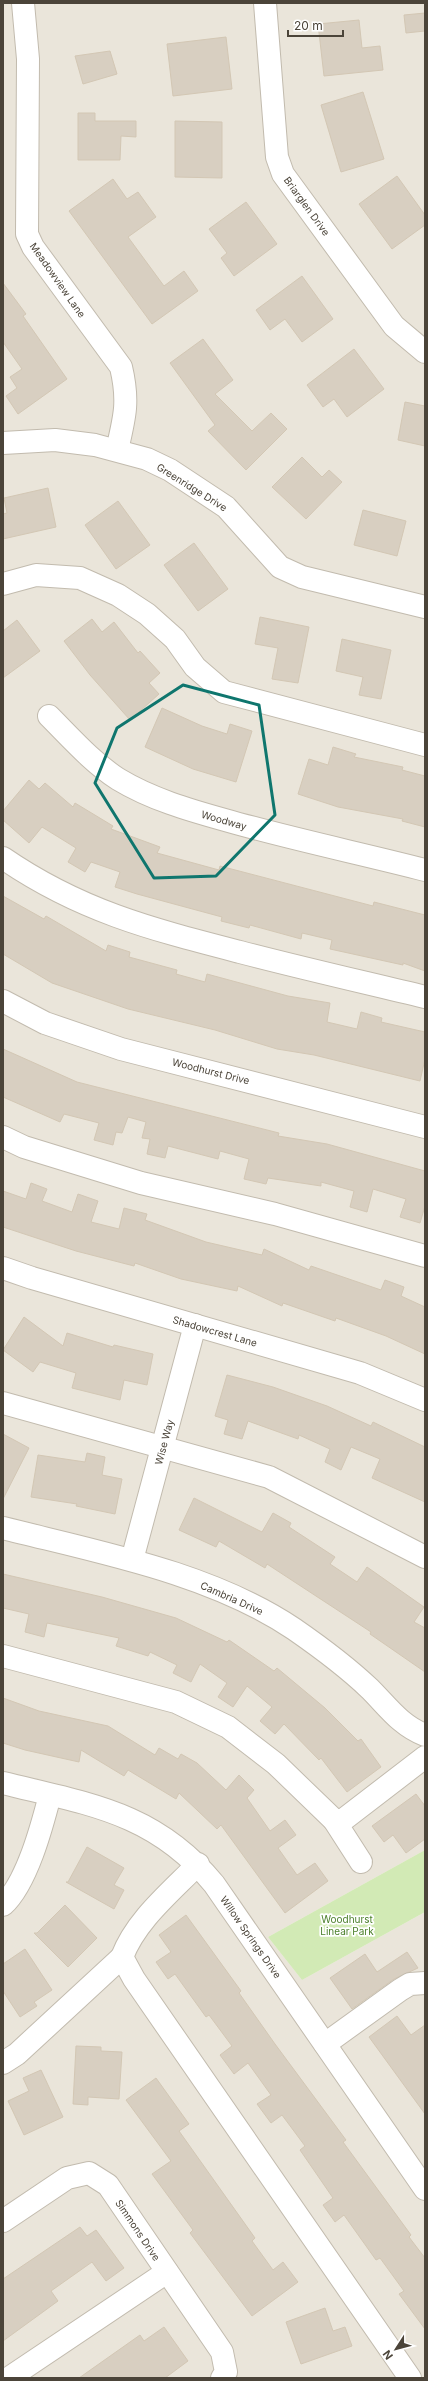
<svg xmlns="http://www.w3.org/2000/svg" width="428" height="2381" viewBox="0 0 428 2381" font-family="Inter,sans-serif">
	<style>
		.residential { fill: #eae5da }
		.green { fill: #d2eab5 }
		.building { fill: #d8cfc1; stroke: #d3c7b4 }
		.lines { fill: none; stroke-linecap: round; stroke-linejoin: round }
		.minor-casing { stroke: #c2bbae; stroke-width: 24 }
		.minor { stroke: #fff; stroke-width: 22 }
		.marked { fill: none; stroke: #0f766e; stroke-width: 3; stroke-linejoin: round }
		.labels { text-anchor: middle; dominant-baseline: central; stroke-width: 3.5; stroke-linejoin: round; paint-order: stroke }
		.street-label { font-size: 10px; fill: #4b4439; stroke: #fff }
		.park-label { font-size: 10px; fill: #4a7f2a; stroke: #fff }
	</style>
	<rect width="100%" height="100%" fill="#f6f3ec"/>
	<polygon class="residential" points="3,3 425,3 425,1850 268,1937 302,1980 425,1912 425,2378 3,2378"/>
	<polygon class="green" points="425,1850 425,1912 302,1980 268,1937"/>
	<g class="building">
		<polygon points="425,13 425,31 406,33 404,15"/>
		<polygon points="359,20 362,48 380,46 383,70 324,76 318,24"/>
		<polygon points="226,37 232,89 173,96 167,44"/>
		<polygon points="110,51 117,74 83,84 75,56"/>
		<polygon points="363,92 384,159 341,172 321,105"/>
		<polygon points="78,113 95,113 95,121 136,121 136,137 121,136 120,160 78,160"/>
		<polygon points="175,121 222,122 222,178 175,177"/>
		<polygon points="397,176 425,215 425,225 392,249 359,204"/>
		<polygon points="113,179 127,199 138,192 156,217 128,237 164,286 184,271 198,291 152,324 69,211"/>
		<polygon points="246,202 277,244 234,276 221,258 227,253 209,229"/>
		<polygon points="302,276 333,319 302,342 285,319 270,330 256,310"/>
		<polygon points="3,283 26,314 23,316 67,379 18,414 6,396 17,388 10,377 22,369 3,342"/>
		<polygon points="203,339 233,380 215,394 252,431 271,413 287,429 246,470 208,431 215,425 170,363"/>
		<polygon points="354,349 384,389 347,417 334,399 323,407 307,385"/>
		<polygon points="405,402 425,406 425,446 398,440"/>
		<polygon points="302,457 322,477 329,470 342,482 306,519 272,487"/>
		<polygon points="48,488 56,527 3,539 3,514 7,513 4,498"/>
		<polygon points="118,501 150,545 116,569 85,525"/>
		<polygon points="363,510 406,521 397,556 354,545"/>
		<polygon points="194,543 228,589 198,611 164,565"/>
		<polygon points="260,617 309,627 298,683 272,679 278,648 255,644"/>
		<polygon points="92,619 102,632 114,622 138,653 140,651 160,673 149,683 159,694 130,720 90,675 64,641"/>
		<polygon points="17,620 40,651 3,678 3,631"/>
		<polygon points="342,639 391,650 381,699 359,695 363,677 336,671"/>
		<polygon points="162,708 202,726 227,734 230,724 252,731 236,782 193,769 145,747"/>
		<polygon points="333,747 356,754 354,757 403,767 402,770 425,776 425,827 402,821 403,819 338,807 298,794 309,759 328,765"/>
		<polygon points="29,780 39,789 45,783 73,807 75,803 113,826 111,829 160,847 157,853 219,870 220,866 373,906 374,902 425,915 425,971 403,963 403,965 330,949 332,940 302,933 301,939 250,925 249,928 221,921 222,917 137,894 115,887 120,872 91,862 85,872 68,862 76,848 42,827 29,843 3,820 3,811"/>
		<polygon points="3,896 44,919 46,916 106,951 108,945 130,952 129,957 177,970 176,974 205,982 207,974 288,996 330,1003 327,1022 357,1029 361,1012 382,1018 381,1022 425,1032 425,1059 420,1081 314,1055 277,1049 215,1030 128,1009 52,983 3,954"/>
		<polygon points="3,1049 77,1082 279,1133 278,1136 327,1144 425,1171 425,1206 420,1223 400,1217 406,1199 373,1189 367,1212 350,1207 354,1191 321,1182 321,1186 268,1178 266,1184 244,1179 249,1159 220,1151 218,1159 168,1146 165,1158 147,1154 150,1139 142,1138 146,1122 128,1117 122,1133 116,1132 113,1145 94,1140 99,1123 64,1114 60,1122 3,1097"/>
		<polygon points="31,1183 47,1189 42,1201 72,1212 78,1194 98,1201 91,1222 119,1229 124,1208 147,1214 145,1220 206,1242 262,1255 264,1249 309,1270 311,1266 381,1290 385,1280 404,1287 401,1296 425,1307 425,1354 386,1336 336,1318 335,1321 283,1303 282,1306 238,1286 237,1291 181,1279 135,1263 134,1266 76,1251 3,1227 3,1191 26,1199"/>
		<polygon points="24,1317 63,1346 67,1333 113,1347 114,1345 153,1354 147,1385 124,1380 120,1400 72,1388 76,1373 40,1362 33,1372 3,1350"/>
		<polygon points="227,1375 273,1387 327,1406 371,1426 373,1422 425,1447 425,1502 372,1478 380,1459 351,1447 341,1470 325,1462 330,1449 299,1435 298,1439 248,1421 242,1439 224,1434 228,1420 215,1416"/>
		<polygon points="3,1434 29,1448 3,1499"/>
		<polygon points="87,1453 105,1457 102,1475 122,1479 115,1514 76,1506 77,1504 31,1497 38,1455 85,1462"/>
		<polygon points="194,1498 262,1532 273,1513 291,1523 289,1527 335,1557 330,1564 357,1582 367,1567 424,1607 414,1622 425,1628 425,1672 370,1634 371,1632 267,1564 265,1568 219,1541 216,1547 179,1530"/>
		<polygon points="3,1574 102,1597 176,1618 227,1642 229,1640 274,1671 277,1668 325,1708 358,1741 361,1739 381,1767 347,1792 321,1758 319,1760 284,1724 275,1734 260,1721 272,1707 247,1686 233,1707 218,1697 227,1683 200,1664 191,1682 173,1673 177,1665 150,1652 148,1656 116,1646 119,1638 47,1623 44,1637 25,1632 29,1614 3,1608"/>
		<polygon points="3,1698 39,1711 108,1726 155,1755 159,1748 178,1759 181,1754 197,1763 226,1790 239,1775 254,1790 247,1798 270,1831 285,1820 296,1835 278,1848 297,1875 315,1863 328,1881 285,1913 221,1825 217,1829 179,1793 176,1799 128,1770 124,1776 81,1750 79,1762 25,1750 3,1743"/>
		<polygon points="416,1794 425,1806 425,1839 406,1853 393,1835 384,1842 372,1826"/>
		<polygon points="87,1847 124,1868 114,1885 124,1890 114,1909 66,1882 68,1882"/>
		<polygon points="65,1905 97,1938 68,1967 34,1933 37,1933"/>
		<polygon points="186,1915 241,1991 239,1993 275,2044 346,2140 343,2142 411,2235 409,2237 425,2258 425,2329 399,2294 404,2291 380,2258 376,2260 344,2215 335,2222 323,2205 333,2198 300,2150 305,2146 282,2115 271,2123 257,2104 271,2095 248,2063 234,2074 220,2055 232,2046 209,2015 206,2017 175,1974 168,1979 156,1962 171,1952 159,1935"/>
		<polygon points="25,1949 52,1990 34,2002 37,2006 20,2017 3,1991 3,1964"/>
		<polygon points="407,1952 418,1968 394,1979 352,2009 330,1978 365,1954 377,1972"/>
		<polygon points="397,2016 411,2035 425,2025 425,2114 369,2037"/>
		<polygon points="76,2046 101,2047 101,2051 122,2052 119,2099 88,2097 88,2105 73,2104"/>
		<polygon points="41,2070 63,2117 24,2135 8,2101 29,2091 23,2078"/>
		<polygon points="156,2078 189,2124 179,2131 255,2238 252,2241 273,2270 283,2262 298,2282 252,2316 190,2233 193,2230 152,2174 171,2161 126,2100"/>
		<polygon points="80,2227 87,2236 96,2230 124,2268 106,2281 92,2262 51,2291 58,2301 3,2341 3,2279"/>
		<polygon points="325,2308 333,2331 345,2327 352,2346 301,2364 286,2322"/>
		<polygon points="164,2327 188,2361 165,2378 79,2378 140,2335 144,2341"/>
	</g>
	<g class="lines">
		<g class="minor-casing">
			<g id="minor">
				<path d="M 23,3 L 28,59 L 27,234 L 33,247 L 121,367 C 129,401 125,416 117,450"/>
				<polyline points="265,3 277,157 283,174 394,326 425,352"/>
				<polyline points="3,443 55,440 95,445 147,459 170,470 226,507 280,567 302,577 425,607"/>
				<polyline points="3,584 36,575 80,578 118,595 147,614 175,639 195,667 224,692 425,745"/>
				<path d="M 49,716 C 71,738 92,762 118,779 C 151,799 189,810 225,820 C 291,839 359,853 425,870"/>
				<path d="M 3,858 C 80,911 151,929 240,952 C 301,968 363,982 425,997"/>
				<polyline points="3,1001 45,1023 121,1049 425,1127"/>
				<polyline points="3,1137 24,1147 141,1183 275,1214 425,1256"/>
				<polyline points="3,1268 32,1278 360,1373 425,1400"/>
				<polyline points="3,1403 269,1477 425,1557"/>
				<path d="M 3,1528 C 98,1552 211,1573 294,1629 C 320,1647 347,1667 370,1689 C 388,1707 401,1726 425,1735"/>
				<polyline points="132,1560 195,1325"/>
				<polyline points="3,1656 176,1702 228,1727 276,1764 334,1820 343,1820 425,1757"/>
				<path d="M 3,1783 C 88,1804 155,1812 214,1884 L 425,2189"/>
				<polyline points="334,1820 361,1862"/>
				<path d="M 198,1864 C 171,1892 136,1920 122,1957 L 134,1979 L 410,2378"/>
				<path d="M 3,1905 C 27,1883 42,1826 50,1795"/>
				<polyline points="325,2044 400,1990 410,1984 425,1983"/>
				<polyline points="3,2063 17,2054 122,1957"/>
				<polyline points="3,2221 67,2178 89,2173 108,2185 222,2352 226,2372 222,2378"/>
				<polyline points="9,2378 167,2272"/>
			</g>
		</g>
		<use href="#minor" class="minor"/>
	</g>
	<path class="marked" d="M 183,685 L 259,705 L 275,815 L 216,876 L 154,878 L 95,783 L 117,728 Z"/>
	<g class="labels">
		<g class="street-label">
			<text transform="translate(307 206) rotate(54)">Briarglen Drive</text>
			<text transform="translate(58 280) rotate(55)">Meadowview Lane</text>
			<text transform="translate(192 487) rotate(32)">Greenridge Drive</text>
			<text transform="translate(224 820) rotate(16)">Woodway</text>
			<text transform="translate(211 1071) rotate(14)">Woodhurst Drive</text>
			<text transform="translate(215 1331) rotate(16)">Shadowcrest Lane</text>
			<text transform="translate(164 1442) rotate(-75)">Wise Way</text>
			<text transform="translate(232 1598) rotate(24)">Cambria Drive</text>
			<text transform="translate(251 1937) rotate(55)">Willow Springs Drive</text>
			<text transform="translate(138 2230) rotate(56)">Simmons Drive</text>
		</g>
		<g class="park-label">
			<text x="347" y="1919">Woodhurst<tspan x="347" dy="12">Linear Park</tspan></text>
		</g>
	</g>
	<rect width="428" height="2381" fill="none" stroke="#4b4439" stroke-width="8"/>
	<g transform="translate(396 2349) rotate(234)" stroke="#ffffff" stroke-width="3" paint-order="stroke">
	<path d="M0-3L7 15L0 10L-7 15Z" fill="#4b4439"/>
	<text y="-6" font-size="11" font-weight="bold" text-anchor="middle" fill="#4b4439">N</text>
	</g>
	<path d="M288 30v6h55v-6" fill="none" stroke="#4b4439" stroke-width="2"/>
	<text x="294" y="30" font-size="12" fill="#4b4439" stroke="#ffffff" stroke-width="3" paint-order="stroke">20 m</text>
</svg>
